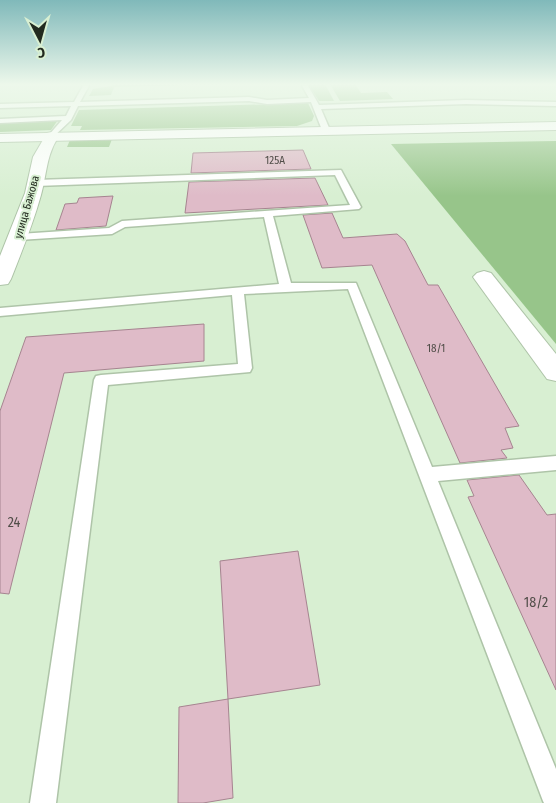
<svg xmlns="http://www.w3.org/2000/svg" width="556" height="803" viewBox="0 0 556 803" font-family="'Fira Sans Condensed',sans-serif">
	<style>
		.green { fill: #97c58a }
		.building { fill: #dfbbc8; stroke: #a68490 }
		.lines { fill: none; stroke-linecap: round; stroke-linejoin: round }
		.lane-casing { stroke: #aec4a8; stroke-width: 3 }
		.street-casing { stroke: #aec4a8; stroke-width: 2 }
		.secondary-casing { stroke: #aec4a8; stroke-width: 2 }
		.lane { fill: #fff; fill-rule: evenodd }
		.street { fill: #fff; fill-rule: evenodd }
		.secondary { fill: #fff; fill-rule: evenodd }
		.labels { text-anchor: middle; dominant-baseline: central; stroke-width: 4; stroke-linejoin: round; paint-order: stroke }
		.number-label { font-size: 11px; fill: #514e49 }
		.far-street-label { font-size: 11px; fill: #222a1f; stroke: #d8efd2 }
		.near-number-label { font-size: 14px; fill: #514e49 }
	</style>
	<rect width="100%" height="100%" fill="#d8efd2"/>
	<g class="green">
		<polygon points="121,84 230,84 114,87 111,95 89,96 93,89"/>
		<polygon points="308,84 325,84 334,101 319,101"/>
		<polygon points="330,84 355,84 361,93 387,92 393,99 340,101"/>
		<polygon points="308,103 314,116 312,121 297,126 80,130 82,126 71,126 79,110"/>
		<polygon points="58,120 51,130 0,132 0,122"/>
		<polygon points="112,139 109,147 67,147 70,140"/>
		<polygon points="556,141 556,344 391,144"/>
	</g>
	<g class="building">
		<polygon points="303,150 311,169 191,173 193,153"/>
		<polygon points="315,178 328,205 185,213 189,182"/>
		<polygon points="113,196 106,226 56,230 65,204 77,203 79,198"/>
		<polygon points="332,213 343,238 397,234 405,241 428,285 438,285 519,426 505,428 513,448 501,450 507,458 460,463 372,265 322,268 303,215"/>
		<polygon points="204,324 204,361 64,373 9,594 0,593 0,411 26,337"/>
		<polygon points="519,475 547,515 556,514 556,690 468,497 474,496 467,480"/>
		<polygon points="298,551 320,685 228,699 220,561"/>
		<polygon points="228,699 233,798 203,803 178,803 179,707"/>
	</g>
	<g class="lines">
		<g class="lane-casing">
			<g id="lane">
				<polygon points="84,84 90,84 80,102 249,97 267,100 309,98 301,84 307,84 319,105 466,100 556,102 556,106 466,104 321,109 330,130 326,132 322,130 311,102 267,104 249,101 78,106 71,120 52,138 48,136 62,120 0,123 0,119 66,116 71,106 0,108 0,104 74,102"/>
				<polygon points="341,170 361,207 359,209 273,216 291,283 356,283 432,467 556,456 556,470 438,481 556,769 556,803 544,803 543,801 348,289 244,294 252,368 250,372 108,385 56,803 30,803 94,380 96,376 101,375 238,364 232,295 0,316 0,308 279,284 264,217 125,227 112,234 19,240 14,237 19,234 109,228 122,221 350,205 335,175 36,186 32,183 36,180"/>
			</g>
		</g>
		<g class="street-casing">
			<g id="street">
				<path d="M 52,132 L 59,136 C 46,155 47,174 41,195 C 33,224 22,251 11,279 L 8,284 L 0,285 L 0,256 L 25,193 L 33,157 L 47,133 Z"/>
				<polygon points="484,271 491,273 556,354 556,381 547,379 473,277 477,273"/>
			</g>
		</g>
		<g class="secondary-casing">
			<polygon id="secondary" points="556,122 556,130 0,142 0,134"/>
		</g>
		<use href="#lane" class="lane"/>
		<use href="#street" class="street"/>
		<use href="#secondary" class="secondary"/>
	</g>
	<linearGradient id="sky" x2="0" y2="1"><stop stop-color="#80b9ba"/><stop offset="0.43" stop-color="#edf8eb"/><stop offset="1" stop-color="#edf8eb" stop-opacity="0"/></linearGradient>
	<rect width="556" height="196" fill="url(#sky)"/>
	<g class="labels">
		<g class="number-label">
			<text x="275" y="160">125А</text>
			<text x="436" y="348">18/1</text>
		</g>
		<g class="far-street-label">
			<text transform="translate(27 207) rotate(-74)">улица Бажова</text>
		</g>
		<g class="near-number-label">
			<text x="14" y="522">24</text>
			<text x="536" y="602">18/2</text>
		</g>
	</g>
	<g transform="translate(40 40) rotate(174)" stroke="#d8efd2" stroke-width="4" paint-order="stroke">
	<path d="M0-4L9 19L0 12L-9 19Z" fill="#222a1f"/>
	<text y="-8" font-size="14" font-weight="bold" text-anchor="middle" fill="#222a1f">С</text>
	</g>
</svg>
